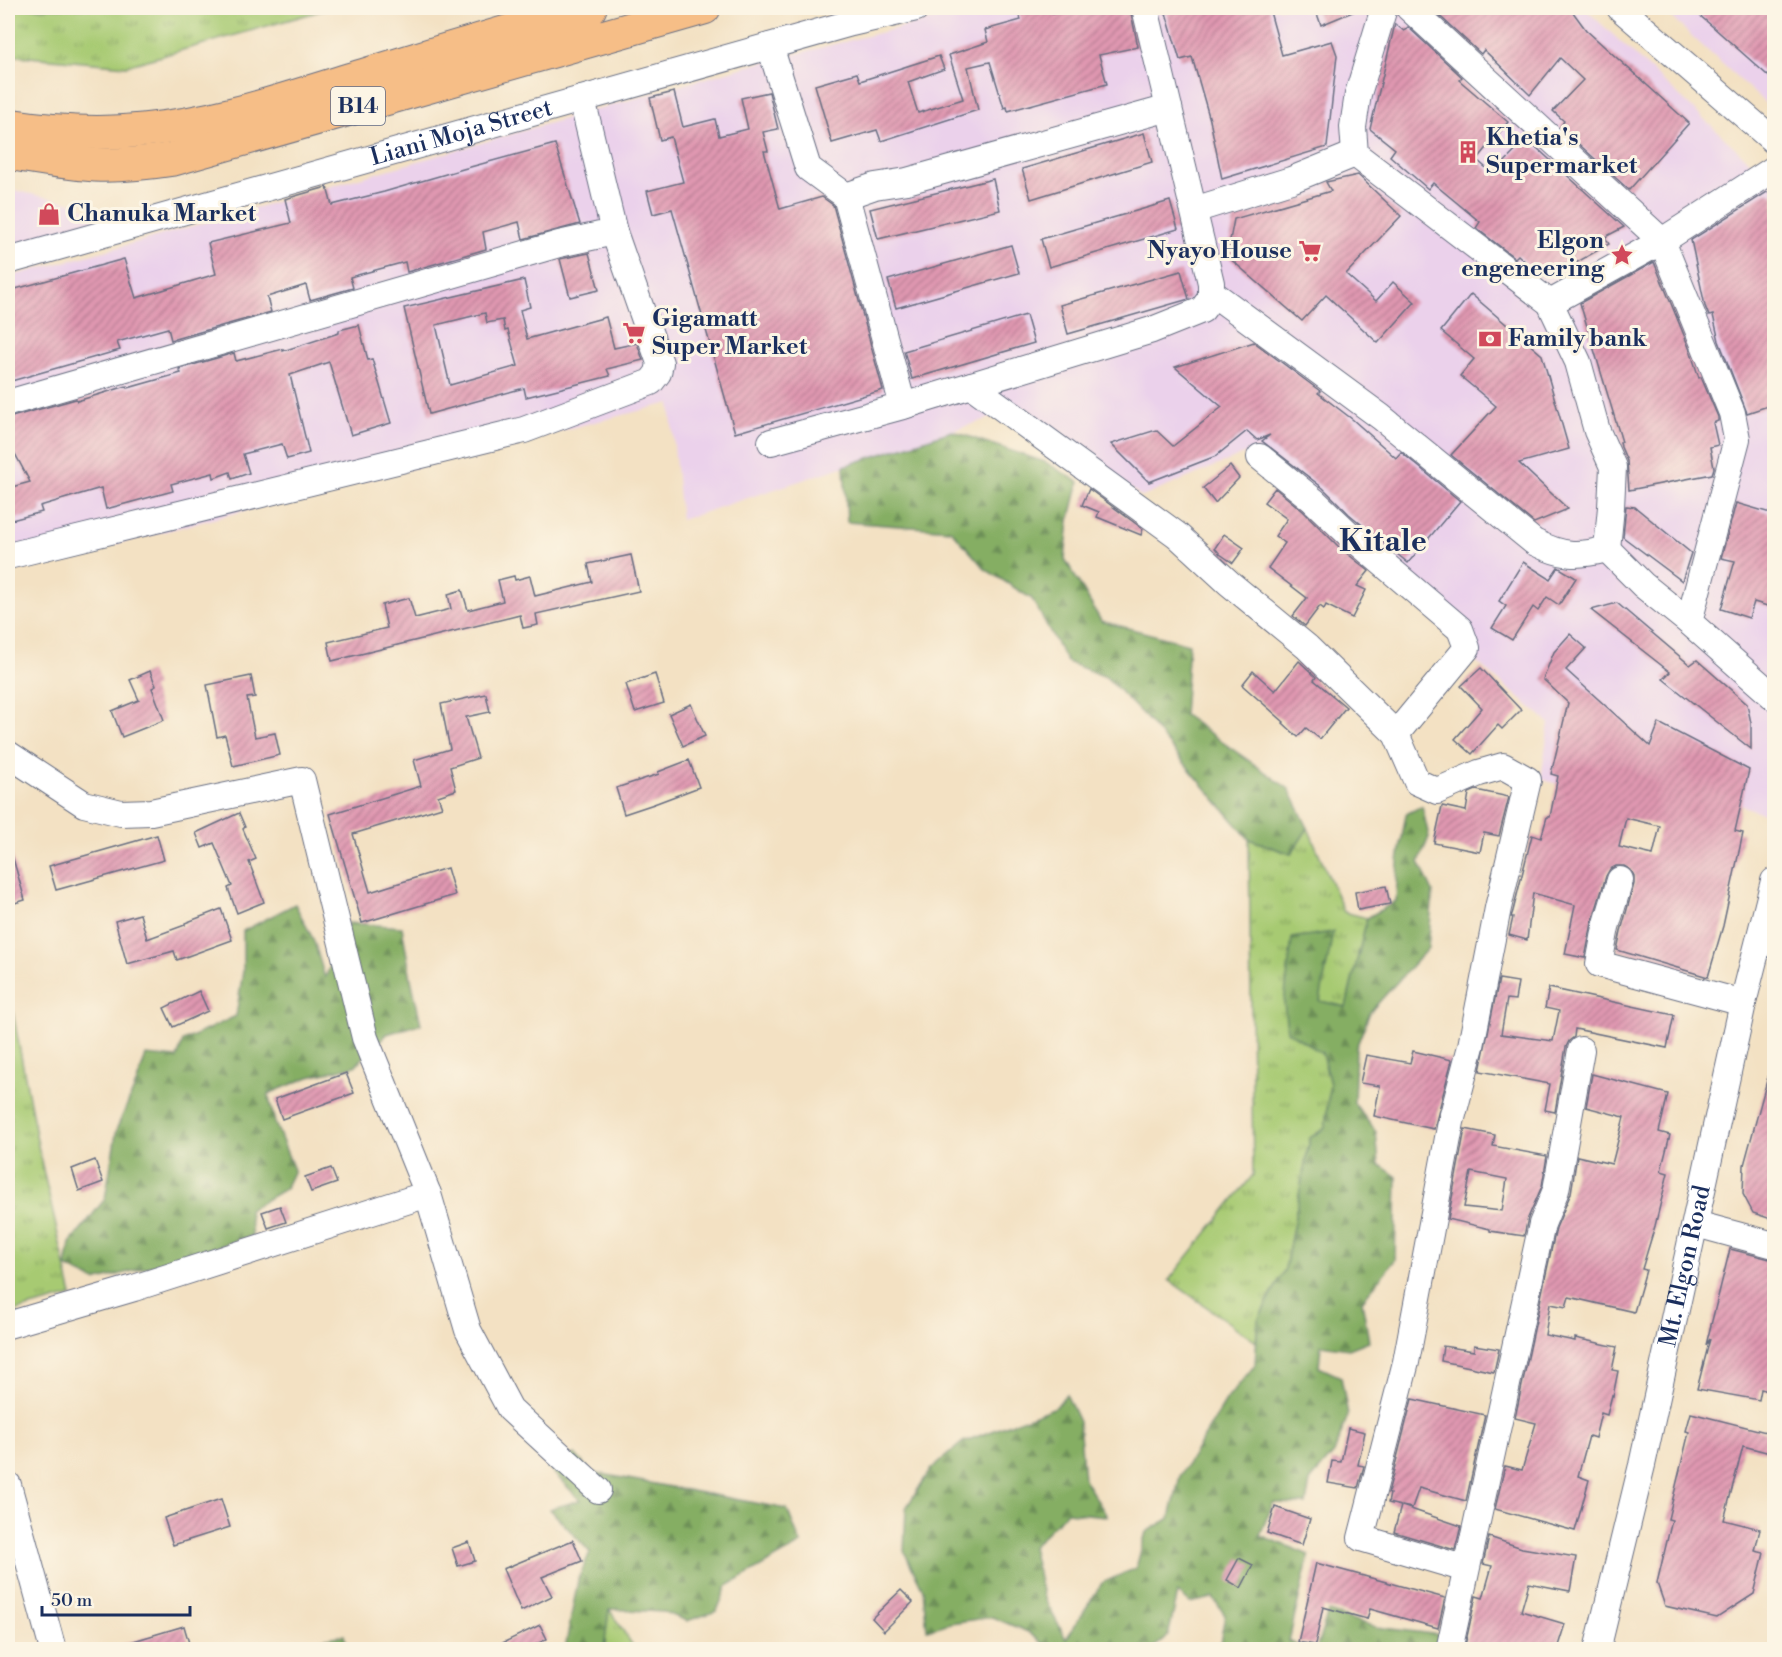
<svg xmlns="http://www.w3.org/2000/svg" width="1782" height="1657" viewBox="0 0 1782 1657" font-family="'Libre Bodoni',serif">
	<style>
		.built { fill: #ebd1eb }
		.grass { fill: url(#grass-tufts); stroke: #617c68; stroke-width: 1.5 }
		.forest { fill: url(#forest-firs); stroke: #506e61; stroke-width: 1.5 }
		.building { fill: url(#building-hatch); fill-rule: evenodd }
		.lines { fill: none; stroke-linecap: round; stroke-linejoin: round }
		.minor-casing { stroke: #676d81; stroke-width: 28 }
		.highway-casing { stroke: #676d81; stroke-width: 35 }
		.minor { stroke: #fff; stroke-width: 26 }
		.highway { stroke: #f6be87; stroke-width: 33 }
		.labels { text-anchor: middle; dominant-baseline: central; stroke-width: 6; stroke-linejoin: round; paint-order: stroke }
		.shield { fill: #fcf5e5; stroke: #5e6a86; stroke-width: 1.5 }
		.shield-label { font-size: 22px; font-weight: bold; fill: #1b2f5e }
		.street-label { font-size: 24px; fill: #1b2f5e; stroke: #fcf5e5 }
		.poi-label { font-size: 24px; font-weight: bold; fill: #1b2f5e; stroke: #fcf5e5; text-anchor: start }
		.district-label { font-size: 30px; font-weight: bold; fill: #1b2f5e; stroke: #fcf5e5 }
	</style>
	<defs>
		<pattern id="grass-tufts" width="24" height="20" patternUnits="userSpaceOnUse" patternTransform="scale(1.5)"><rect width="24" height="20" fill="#a7ca72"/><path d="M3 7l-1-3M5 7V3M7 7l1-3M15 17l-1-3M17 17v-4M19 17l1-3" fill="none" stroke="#87a461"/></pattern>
		<pattern id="forest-firs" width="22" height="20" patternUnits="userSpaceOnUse" patternTransform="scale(1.5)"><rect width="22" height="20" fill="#85ae64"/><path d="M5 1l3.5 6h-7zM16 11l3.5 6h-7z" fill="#6c8e56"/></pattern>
		<pattern id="building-hatch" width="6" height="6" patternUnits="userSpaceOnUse" patternTransform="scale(1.5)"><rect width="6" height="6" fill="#e098b1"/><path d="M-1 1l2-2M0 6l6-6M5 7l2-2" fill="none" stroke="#b57c93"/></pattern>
	</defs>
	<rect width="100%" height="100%" fill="#fcf5e5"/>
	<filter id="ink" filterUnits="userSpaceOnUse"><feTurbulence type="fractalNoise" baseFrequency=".0167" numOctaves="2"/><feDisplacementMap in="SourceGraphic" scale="12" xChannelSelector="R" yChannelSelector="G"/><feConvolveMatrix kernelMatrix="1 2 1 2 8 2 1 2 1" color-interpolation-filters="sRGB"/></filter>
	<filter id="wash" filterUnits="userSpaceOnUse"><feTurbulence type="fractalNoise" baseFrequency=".008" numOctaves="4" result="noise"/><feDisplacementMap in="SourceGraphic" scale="24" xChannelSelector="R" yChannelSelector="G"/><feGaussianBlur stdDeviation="1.35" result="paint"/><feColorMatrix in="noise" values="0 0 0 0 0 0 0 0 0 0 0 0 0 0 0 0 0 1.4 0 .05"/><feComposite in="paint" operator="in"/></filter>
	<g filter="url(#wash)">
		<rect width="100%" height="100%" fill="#f3e1c3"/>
		<g class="built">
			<polygon points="978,8 1584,8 1758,169 1774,186 1774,794 1769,815 1632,768 1623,805 1541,779 1549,723 1471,657 1256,449 1142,497 1024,407 681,520 670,403 228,515 8,572 8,277 134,243 748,66"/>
			<polygon points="1661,8 1774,8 1774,111"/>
			<polygon points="8,189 78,204 105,224 8,248"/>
			<polygon points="1774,1550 1774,1594 1766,1592"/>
		</g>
		<g class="grass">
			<polygon points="8,8 331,8 126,66 8,55"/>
			<polygon points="1308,828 1344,912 1367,918 1346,1007 1320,1001 1292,938 1330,1084 1325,1128 1310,1138 1285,1269 1258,1320 1256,1342 1169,1280 1253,1175 1249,839 1291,854"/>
			<polygon points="8,987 41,1161 72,1296 8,1313"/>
			<polygon points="609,1609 635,1649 604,1649"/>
		</g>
		<g class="forest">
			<polygon points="952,431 1045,462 1079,482 1069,521 1065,559 1101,621 1189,644 1184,715 1289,789 1308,828 1291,854 1249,839 1146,718 1106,677 1067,662 1032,599 985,569 951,530 847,522 844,466"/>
			<polygon points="1422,806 1429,837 1419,862 1433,892 1428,948 1370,1012 1356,1048 1354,1103 1376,1132 1379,1164 1397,1177 1395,1260 1362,1301 1369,1341 1349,1349 1321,1345 1319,1367 1341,1377 1348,1415 1334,1453 1310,1481 1306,1504 1273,1503 1260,1535 1309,1555 1289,1641 1304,1649 1219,1649 1225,1615 1213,1598 1190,1603 1178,1593 1168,1636 1152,1649 1050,1649 1028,1632 992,1617 950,1623 927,1630 923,1590 904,1551 906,1508 931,1469 963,1442 1056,1407 1066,1394 1079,1422 1084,1479 1107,1516 1067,1512 1032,1547 1043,1596 1066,1639 1102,1583 1136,1568 1146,1532 1170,1518 1180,1476 1227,1399 1255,1365 1258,1320 1285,1269 1310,1138 1325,1128 1330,1084 1322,1053 1287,1031 1284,1003 1292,938 1333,932 1320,1001 1346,1007 1367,918 1396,901 1398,861 1406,814"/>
			<polygon points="295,904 314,941 325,978 348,923 402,927 411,979 421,1024 387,1034 355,1066 309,1077 268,1094 275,1123 294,1170 285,1189 249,1210 252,1236 167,1262 95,1281 66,1267 70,1243 105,1199 117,1128 137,1082 146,1055 177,1058 183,1041 236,1016 243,971 243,931"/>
			<polygon points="575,1454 591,1472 787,1509 801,1544 727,1586 717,1611 687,1621 664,1612 609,1609 604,1649 565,1649 578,1580 590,1552 550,1509 580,1500 548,1467"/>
			<polygon points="1328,1612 1376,1627 1440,1635 1439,1649 1316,1650"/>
			<polygon points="344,1635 347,1649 307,1649 312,1641"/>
		</g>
		<g id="blocks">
			<g class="building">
				<polygon points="1018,8 1052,8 1053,14 1077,8 1130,8 1138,47 1099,55 1107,84 1008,111 1007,107 1004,108 990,62 968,67 978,110 881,141 877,130 832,143 815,85 857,73 860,81 939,56 944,69 908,82 918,113 963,99 949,55 988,42 985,30 1021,20"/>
				<polygon points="1185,8 1269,8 1282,55 1332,41 1337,55 1327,147 1222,179 1210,120 1192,57 1180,60 1166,13"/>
				<polygon points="1315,8 1362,8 1321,25"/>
				<polygon points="1431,8 1570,8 1586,30 1689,123 1629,190 1560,127 1564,121 1553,111 1583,80 1560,58 1530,95 1484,50 1481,54"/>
				<polygon points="1691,8 1774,8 1774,81 1712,26"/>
				<polygon points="1395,24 1404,31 1408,27 1462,77 1459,80 1508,122 1477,160 1493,174 1527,139 1624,227 1605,237 1609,244 1567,268 1565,263 1542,277 1518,255 1515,258 1476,228 1480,222 1433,183 1428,189 1390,156 1395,149 1370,129"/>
				<polygon points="674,92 683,127 715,119 719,136 748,129 741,98 769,92 778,129 763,132 768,151 764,151 780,209 822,197 833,205 883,390 735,433 672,209 653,214 647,191 683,182 671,137 660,140 650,98"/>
				<polygon points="1144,133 1152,162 1031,199 1022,169"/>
				<polygon points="555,144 580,224 523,239 519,222 483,232 486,249 407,272 405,262 350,277 353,288 310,300 306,285 267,297 271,312 171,340 168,328 117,342 120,350 8,382 8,291 124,259 136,298 216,274 208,243 291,223 285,199 327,187 332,205 384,192 463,169"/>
				<polygon points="1358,175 1401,216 1346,274 1376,301 1393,282 1415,302 1378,343 1326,295 1302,321 1227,256 1234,219 1331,191 1326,182"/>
				<polygon points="993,179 1000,210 878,239 870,209"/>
				<polygon points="1767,192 1774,195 1774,404 1747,413 1719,341 1713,315 1709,316 1705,306 1691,240"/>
				<polygon points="1170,201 1178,229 1049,267 1041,239"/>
				<polygon points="1011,245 1019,273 896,308 888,280"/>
				<polygon points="589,253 599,290 570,297 560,259"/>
				<polygon points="1654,262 1690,350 1699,378 1701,377 1718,417 1718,421 1713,423 1718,445 1710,447 1714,468 1712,474 1629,490 1627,461 1621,447 1620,442 1622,442 1580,303"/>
				<polygon points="1181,271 1189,299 1068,334 1060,305"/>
				<path d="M 524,280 L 530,307 L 520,310 L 527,339 L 606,317 L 614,348 L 637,343 L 643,360 L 607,369 L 610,376 L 526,397 L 524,388 L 429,414 L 404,308 ZM 485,313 L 487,323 L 503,320 L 505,331 L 508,330 L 518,366 L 450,385 L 436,325 Z"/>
				<polygon points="1471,294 1542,355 1569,449 1519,463 1568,509 1534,523 1451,455 1496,406 1460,376 1474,359 1441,331"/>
				<polygon points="1026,315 1034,343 912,379 904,351"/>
				<polygon points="359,325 368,360 372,359 391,423 351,435 329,362 290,375 309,453 287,459 282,444 243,454 249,473 232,479 230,472 214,478 213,473 171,484 173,491 106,509 101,488 40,506 42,512 8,521 8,488 30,482 14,452 8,454 8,418 76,399 77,401 127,386 128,388 181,373 179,369 234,353 236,361 283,349 283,351 339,333 339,330"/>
				<polygon points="1254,342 1320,391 1318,393 1352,419 1396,458 1401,452 1460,501 1408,563 1349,514 1323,488 1262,441 1270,435 1257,440 1247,431 1216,456 1149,482 1111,444 1156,430 1173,446 1222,407 1175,367"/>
				<polygon points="1230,466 1239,478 1215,503 1203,488"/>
				<polygon points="1275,488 1303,511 1339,547 1369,571 1357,586 1366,590 1352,618 1326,605 1324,609 1320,606 1305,626 1293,616 1307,598 1268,568 1285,543 1275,536 1287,519 1264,502"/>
				<polygon points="1089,489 1143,529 1141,535 1097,517 1099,512 1082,505"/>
				<polygon points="1736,503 1774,514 1774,608 1754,602 1749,618 1721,609 1735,561 1721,558"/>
				<polygon points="1626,506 1635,507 1691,553 1682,581 1623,537"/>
				<polygon points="1224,534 1244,548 1233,563 1220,554 1215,548"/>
				<polygon points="631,555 639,591 536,614 538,625 523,628 520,615 332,661 328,642 387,628 382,605 409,598 415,618 451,609 448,594 462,590 468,610 503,601 498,580 514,576 515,580 530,576 535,596 592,582 588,564"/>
				<polygon points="1523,562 1550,579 1558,567 1576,578 1559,605 1547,597 1538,611 1533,607 1512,640 1492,628 1506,606 1499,601"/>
				<polygon points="1617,603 1690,665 1697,660 1747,704 1751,723 1751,749 1663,679 1670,672 1591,610"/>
				<path d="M 1570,634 L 1586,648 L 1566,670 L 1650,746 L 1659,723 L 1749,770 L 1735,831 L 1743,833 L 1723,926 L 1708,977 L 1617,950 L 1621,931 L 1634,884 L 1634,876 L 1631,870 L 1624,866 L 1616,866 L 1610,869 L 1606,876 L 1592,923 L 1585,958 L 1565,954 L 1575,905 L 1533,893 L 1527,940 L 1509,935 L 1513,917 L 1511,917 L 1513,911 L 1532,835 L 1541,838 L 1547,817 L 1550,817 L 1558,776 L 1551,774 L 1568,703 L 1543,679 L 1554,652 ZM 1626,818 L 1660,826 L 1653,855 L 1619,847 Z"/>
				<polygon points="1299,661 1316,677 1314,680 1346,707 1320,739 1306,728 1298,737 1283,723 1284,722 1242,685 1253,671 1275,691"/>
				<polygon points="1481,668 1521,710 1502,729 1498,725 1472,754 1455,739 1482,708 1461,686"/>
				<polygon points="150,671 156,686 152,688 164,720 122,737 112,711 139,700 130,680"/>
				<polygon points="655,674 664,703 635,712 626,684"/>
				<polygon points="251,676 255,697 247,698 255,737 275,733 280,755 233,766 225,735 217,737 207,685"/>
				<polygon points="486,694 490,712 466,717 478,758 450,767 456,790 438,796 442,807 353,834 370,892 447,868 455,895 362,923 330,814 421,786 414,760 450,749 441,704"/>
				<polygon points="691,704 705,736 683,746 669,714"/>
				<polygon points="689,760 699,787 654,804 624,814 616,788 659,774 658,772"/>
				<polygon points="1476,790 1509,797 1499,836 1484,833 1480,852 1434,843 1442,806 1466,811 1469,793"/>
				<polygon points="239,813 245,827 243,829 256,859 249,862 264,902 237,913 228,888 232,886 214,843 202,848 196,833"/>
				<polygon points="157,835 164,860 56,890 49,866"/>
				<polygon points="12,855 25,900 8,905 8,856"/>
				<polygon points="1386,886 1390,904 1358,910 1355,892"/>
				<polygon points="221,909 232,940 177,960 174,951 127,964 115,921 140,914 147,939 185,925 185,923"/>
				<polygon points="1499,979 1518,982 1515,1000 1507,999 1501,1034 1553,1041 1559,1011 1545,1008 1549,988 1674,1015 1667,1048 1575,1029 1574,1037 1569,1041 1566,1047 1555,1112 1545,1110 1550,1084 1480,1071"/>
				<polygon points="199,991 208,1011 173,1027 164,1008"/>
				<polygon points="1413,1051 1452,1060 1434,1129 1374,1116 1380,1086 1360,1083 1366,1055 1410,1063"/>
				<polygon points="346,1073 354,1093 282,1119 275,1099"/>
				<polygon points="1769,1073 1774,1074 1774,1220 1753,1213 1743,1194 1744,1165"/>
				<polygon points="1592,1074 1668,1094 1659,1132 1670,1135 1661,1171 1668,1173 1655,1226 1642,1269 1646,1270 1634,1312 1569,1297 1566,1307 1550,1304 1545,1335 1575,1341 1575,1338 1617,1347 1612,1370 1618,1371 1613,1396 1612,1395 1607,1415 1601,1413 1595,1438 1589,1436 1578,1476 1589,1480 1575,1531 1495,1509 1505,1466 1522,1470 1536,1423 1515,1418 1556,1228 1571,1193 1577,1156 1612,1164 1624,1117 1586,1107"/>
				<path d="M 1465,1129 L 1495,1135 L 1493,1146 L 1547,1156 L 1542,1186 L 1528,1218 L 1524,1236 L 1490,1231 L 1490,1229 L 1448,1219 ZM 1471,1172 L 1507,1179 L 1502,1211 L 1464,1207 Z"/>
				<polygon points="95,1160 103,1182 79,1191 72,1169"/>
				<polygon points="331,1168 337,1183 311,1192 305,1177"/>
				<polygon points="280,1206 286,1222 268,1228 262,1212"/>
				<polygon points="1730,1249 1774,1260 1774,1393 1761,1389 1759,1400 1697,1389 1710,1339 1706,1345"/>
				<polygon points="1474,1345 1499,1349 1494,1372 1441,1361 1443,1346 1474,1351"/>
				<polygon points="1412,1399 1485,1415 1466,1501 1419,1488 1412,1508 1402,1506 1461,1526 1455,1550 1394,1532 1401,1506 1388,1503 1390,1494 1388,1493"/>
				<polygon points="1691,1413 1774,1434 1774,1454 1743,1446 1724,1520 1760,1529 1755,1551 1764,1553 1754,1594 1717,1618 1665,1606 1657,1583 1672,1520 1668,1519 1689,1432 1686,1431"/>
				<polygon points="1348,1428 1365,1432 1358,1465 1364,1466 1358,1488 1328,1483 1332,1461 1341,1462"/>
				<polygon points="221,1499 230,1527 173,1545 164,1518"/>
				<polygon points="1275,1507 1310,1519 1302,1545 1267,1533"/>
				<polygon points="1489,1537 1522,1548 1576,1557 1570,1591 1529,1583 1521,1611 1565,1624 1557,1649 1464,1650 1476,1596 1483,1598 1492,1566 1483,1564"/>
				<polygon points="573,1540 582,1561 542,1577 552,1596 521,1611 503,1569"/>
				<polygon points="469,1542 475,1561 458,1566 452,1548"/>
				<polygon points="1239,1558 1253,1565 1241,1588 1227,1580"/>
				<polygon points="1316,1563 1445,1598 1438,1628 1370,1609 1367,1619 1323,1607 1315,1645 1298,1642"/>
				<polygon points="901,1590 913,1602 884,1631 872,1618"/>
				<polygon points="540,1625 547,1639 525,1650 488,1650"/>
				<polygon points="184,1626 191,1650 121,1650 120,1645"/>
			</g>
		</g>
	</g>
	<g filter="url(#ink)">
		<use href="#blocks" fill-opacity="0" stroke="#676d81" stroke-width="1.5"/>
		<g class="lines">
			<g class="minor-casing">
				<g id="minor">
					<polyline points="1384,8 1358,94 1353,127 1355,154 1550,303 1578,362 1597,431 1613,467 1611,507 1607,549"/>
					<polyline points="1409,8 1662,241 1732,413 1737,439 1689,622"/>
					<polyline points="1620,8 1774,141"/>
					<polyline points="770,46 808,168 846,196"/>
					<polyline points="1194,210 1291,180 1355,154"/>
					<path id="s1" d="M 8,261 L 851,23 L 916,8"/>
					<path d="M 1211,292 L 1381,417 L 1534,542 C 1562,556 1577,557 1607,549"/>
					<polyline points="1550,303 1662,241 1774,169"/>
					<polyline points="971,385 1177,535 1229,583 1307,647 1396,734 1417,782 1437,791 1479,773 1503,766 1528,780 1498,908 1471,1046 1451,1122 1406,1362 1361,1538 1466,1569"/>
					<polyline points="8,403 559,244 614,232"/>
					<polyline points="903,406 846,196 875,186 907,181 1169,108"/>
					<polyline points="771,442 903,406 1152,330 1202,310 1211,298 1211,283 1145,8"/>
					<polyline points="1260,457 1313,500 1353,538 1460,629 1467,648 1396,734"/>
					<polyline points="1607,549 1643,585 1689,622 1774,697"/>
					<polyline points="8,556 524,430 651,382 658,373 660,363 614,232 582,99"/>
					<polyline points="8,754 84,804 121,813 151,812 302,780 365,1038 428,1194 134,1288 8,1325"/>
					<polyline points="1620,880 1606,927 1599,964 1743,1003"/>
					<polyline points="428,1194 468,1330 510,1409 598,1490"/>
					<polyline points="1696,1224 1774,1245"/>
					<polyline points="8,1485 53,1650"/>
					<polyline points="1449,1650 1542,1224 1556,1190 1581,1050"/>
					<path id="s2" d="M 1597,1650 L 1642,1465 L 1743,1003 L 1774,881"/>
				</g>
			</g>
			<g class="highway-casing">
				<g id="highway">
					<path d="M 8,125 C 53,132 98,135 143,130 C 221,123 294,96 368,74 C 442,51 516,29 590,8"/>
					<path d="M 8,153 C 37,158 66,163 95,165 C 121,166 148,163 174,159 L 704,8"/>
				</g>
			</g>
			<use href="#minor" class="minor"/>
			<use href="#highway" class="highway"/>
		</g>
	</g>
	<defs>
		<g id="building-bare" transform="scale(1.8)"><path d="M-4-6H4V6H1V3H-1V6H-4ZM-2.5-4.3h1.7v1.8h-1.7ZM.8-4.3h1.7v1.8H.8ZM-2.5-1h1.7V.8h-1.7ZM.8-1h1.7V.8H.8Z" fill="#d1495b" stroke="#fcf5e5" stroke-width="2.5" paint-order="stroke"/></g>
		<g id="shop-bare" transform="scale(1.8)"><path d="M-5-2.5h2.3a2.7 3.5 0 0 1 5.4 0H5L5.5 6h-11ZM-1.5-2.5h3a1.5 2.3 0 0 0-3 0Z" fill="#d1495b" stroke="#fcf5e5" stroke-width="2.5" paint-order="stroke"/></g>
		<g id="supermarket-bare" transform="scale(1.8)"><path d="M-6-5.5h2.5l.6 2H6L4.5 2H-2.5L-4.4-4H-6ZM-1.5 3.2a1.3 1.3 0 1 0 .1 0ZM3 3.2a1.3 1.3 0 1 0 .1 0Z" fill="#d1495b" stroke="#fcf5e5" stroke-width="2.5" paint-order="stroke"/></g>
		<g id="sight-bare" transform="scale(1.8)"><path d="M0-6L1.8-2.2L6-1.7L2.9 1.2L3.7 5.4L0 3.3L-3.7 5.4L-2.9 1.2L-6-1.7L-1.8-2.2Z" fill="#d1495b" stroke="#fcf5e5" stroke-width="2.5" paint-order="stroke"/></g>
		<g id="bank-bare" transform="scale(1.8)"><path d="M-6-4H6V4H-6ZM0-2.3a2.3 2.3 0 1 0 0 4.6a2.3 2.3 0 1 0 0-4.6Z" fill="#d1495b" stroke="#fcf5e5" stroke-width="2.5" paint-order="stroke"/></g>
	</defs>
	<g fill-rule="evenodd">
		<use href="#building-bare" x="1468" y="152"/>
		<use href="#shop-bare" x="49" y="214"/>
		<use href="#supermarket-bare" x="1310" y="251"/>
		<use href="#sight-bare" x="1622" y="255"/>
		<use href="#supermarket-bare" x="634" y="333"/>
		<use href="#bank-bare" x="1490" y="339"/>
	</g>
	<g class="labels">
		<rect class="shield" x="331" y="87" width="54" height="38" rx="4.5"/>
		<g class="shield-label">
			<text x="358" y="106">B14</text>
		</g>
		<g class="street-label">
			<text stroke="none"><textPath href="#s1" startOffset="471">Liani Moja Street</textPath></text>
			<text stroke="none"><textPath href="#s2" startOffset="394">Mt. Elgon Road</textPath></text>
		</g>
		<g class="poi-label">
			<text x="1486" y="138">Khetia's<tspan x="1486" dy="28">Supermarket</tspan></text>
			<text x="67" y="214">Chanuka Market</text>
			<text x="1604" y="241" text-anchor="end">Elgon<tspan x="1604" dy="28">engeneering</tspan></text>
			<text x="1292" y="251" text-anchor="end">Nyayo House</text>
			<text x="652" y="319">Gigamatt<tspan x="652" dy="28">Super Market</tspan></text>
			<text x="1508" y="339">Family bank</text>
		</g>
		<g class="district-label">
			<text x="1383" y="542">Kitale</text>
		</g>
	</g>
	<rect width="1782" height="1657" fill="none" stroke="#fcf5e5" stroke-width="30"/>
	<path d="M42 1606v9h148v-9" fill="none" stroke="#1b2f5e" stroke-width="3"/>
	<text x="51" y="1606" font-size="18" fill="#1b2f5e" stroke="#fcf5e5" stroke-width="4.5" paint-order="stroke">50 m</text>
</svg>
